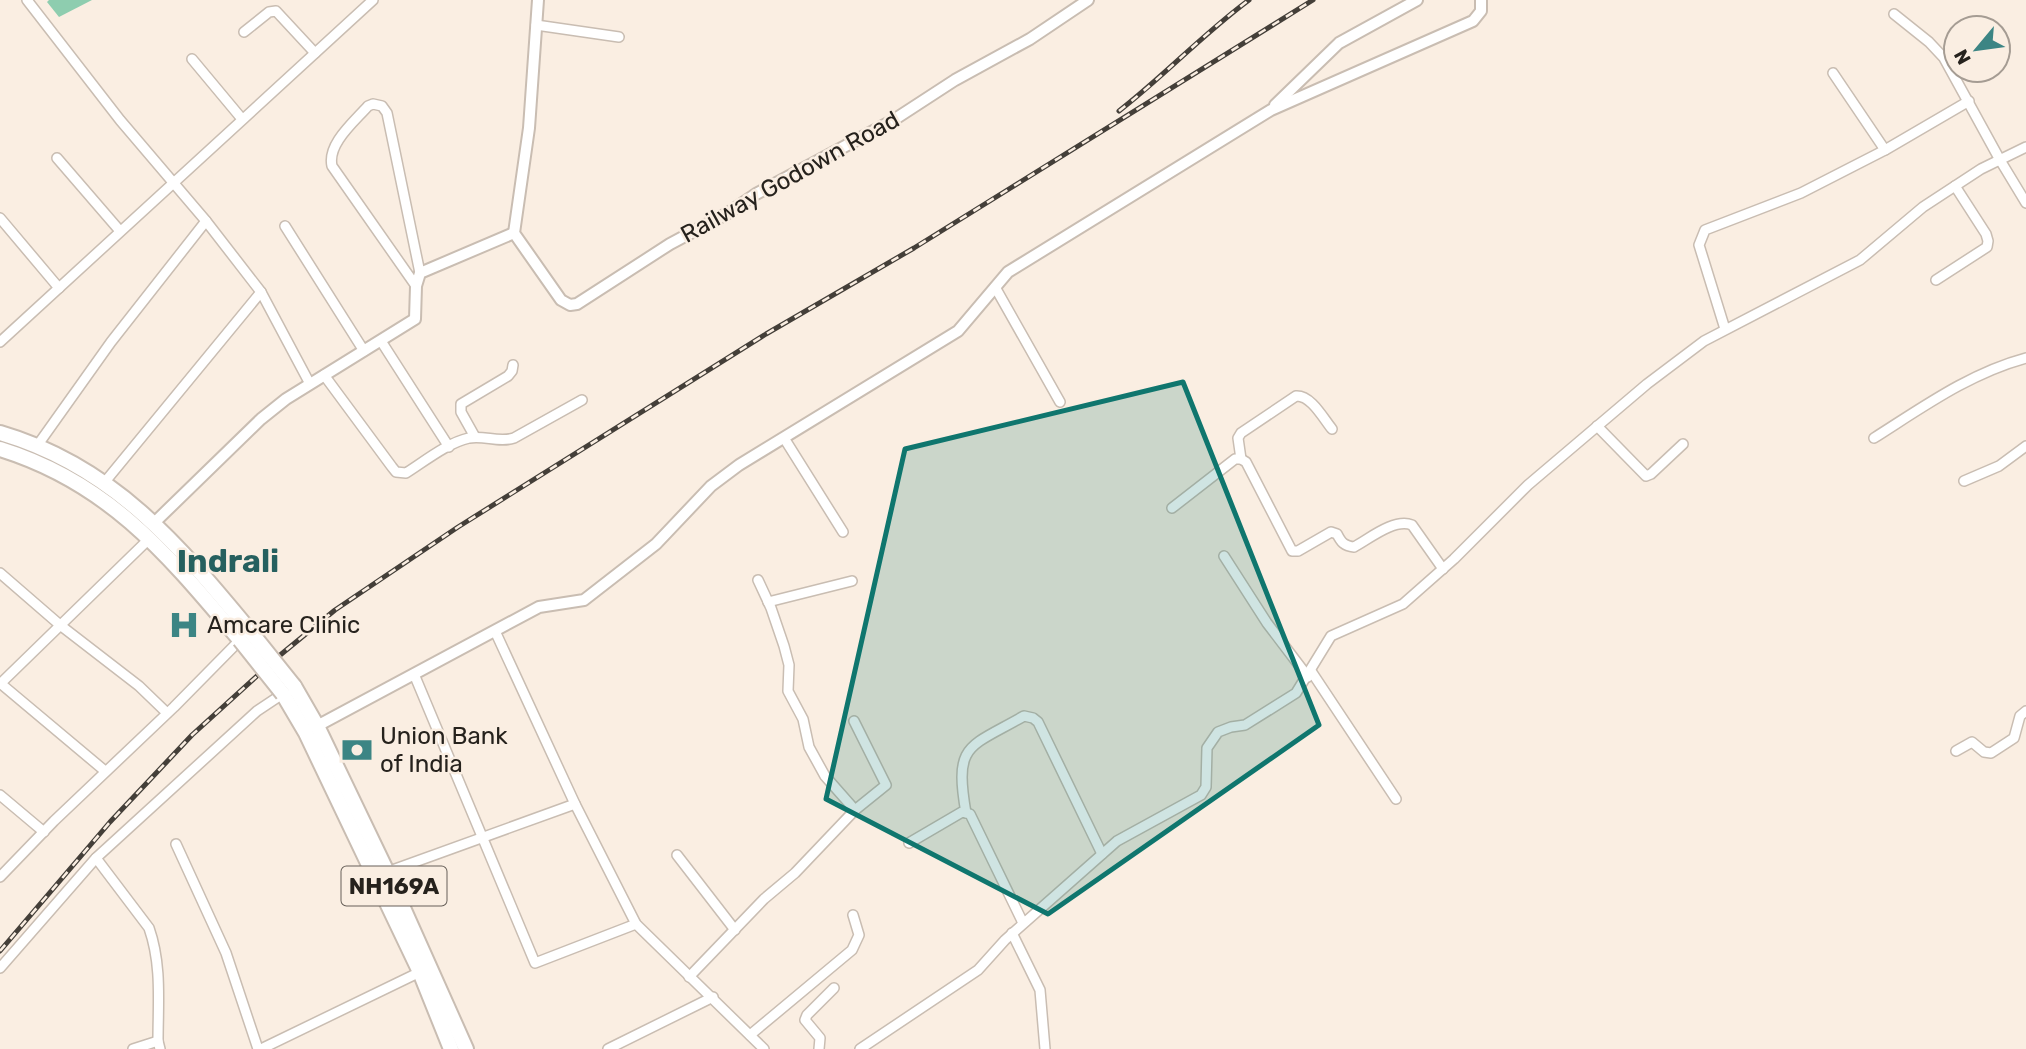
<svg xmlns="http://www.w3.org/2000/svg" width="2026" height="1049" viewBox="0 0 2026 1049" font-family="Rubik,sans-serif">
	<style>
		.green { fill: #8ecdaf }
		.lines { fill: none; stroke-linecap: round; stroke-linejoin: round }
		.minor-casing { stroke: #c9bdb2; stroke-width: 12 }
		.tertiary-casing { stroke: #c9bdb2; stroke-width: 14 }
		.trunk-casing { stroke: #c9bdb2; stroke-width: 18 }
		.minor { stroke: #fff; stroke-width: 9 }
		.tertiary { stroke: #fff; stroke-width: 10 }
		.trunk { stroke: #fff; stroke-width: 14 }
		.rail-casing { stroke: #443f39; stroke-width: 5 }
		.rail { stroke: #faeee2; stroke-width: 2.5; stroke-dasharray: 8; stroke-linecap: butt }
		.trunk-bridge-casing { stroke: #c9bdb2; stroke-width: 18; stroke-linecap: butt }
		.trunk-bridge { stroke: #fff; stroke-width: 14 }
		.marked { fill: #0f766e; fill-opacity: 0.2; stroke: #0f766e; stroke-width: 5; stroke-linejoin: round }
		.labels { text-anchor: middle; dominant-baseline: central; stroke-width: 5; stroke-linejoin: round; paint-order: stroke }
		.shield { fill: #faeee2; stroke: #665f58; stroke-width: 2 }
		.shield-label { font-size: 23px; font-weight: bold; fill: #26221d }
		.street-label { font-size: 24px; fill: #26221d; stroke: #faeee2 }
		.poi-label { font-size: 24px; fill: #26221d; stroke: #faeee2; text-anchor: start }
		.district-label { font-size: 32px; font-weight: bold; fill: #26605f; stroke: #faeee2 }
	</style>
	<rect width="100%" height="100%" fill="#faeee2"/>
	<polygon class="green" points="49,0 92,0 59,17 47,2"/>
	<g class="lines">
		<g class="minor-casing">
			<g id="minor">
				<polyline points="27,0 120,120 206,221 261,292 310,384"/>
				<polyline points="1894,14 1929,42 1944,58 2000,160 2026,203"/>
				<polyline points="536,25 619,37"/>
				<polyline points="244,32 269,12 276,11 315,53"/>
				<polyline points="192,59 242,119"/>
				<polyline points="1833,73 1885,150"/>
				<polyline points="57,158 120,231"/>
				<polyline points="0,218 59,288"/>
				<polyline points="285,226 364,351"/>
				<polyline points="1936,280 1987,247 1988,241 1986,234 1955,186"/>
				<path d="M 416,286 L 332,166 C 327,144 354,122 368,106 L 373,104 L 382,106 L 387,113 L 420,273"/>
				<polyline points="995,287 1060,402"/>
				<polyline points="1725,329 1699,245 1705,230 1801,193 1885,150 1969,101"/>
				<polyline points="381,341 449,447"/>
				<polyline points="0,342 373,0"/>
				<path d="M 324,375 L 392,467 L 396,472 L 406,473 C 425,461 447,443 469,438 C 484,435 499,443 514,438 L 582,400"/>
				<polyline points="1597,426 1646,476 1651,474 1683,444"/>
				<polyline points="475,437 461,412 461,404 508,376 512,371 513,365"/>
				<polyline points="784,438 843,532"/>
				<path d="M 1874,438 C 1923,407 1970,373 2026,358"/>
				<polyline points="37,446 111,342 206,221"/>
				<path d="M 1241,459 L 1238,438 L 1241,433 L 1296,396 C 1311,395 1323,418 1332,429"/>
				<polyline points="1964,481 1999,466 2026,446"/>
				<polyline points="104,483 261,292"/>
				<path d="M 1172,508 L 1235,459 L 1241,459 L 1246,462 L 1292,551 L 1298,551 L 1331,532 L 1337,534 C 1341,542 1344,546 1354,547 C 1369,539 1394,518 1412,525 L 1443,569"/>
				<polyline points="1224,556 1267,623 1308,677"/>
				<polyline points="0,573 60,625 139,686 167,713"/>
				<polyline points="758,580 771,608 784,646 789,665 788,691 803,719 809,747 825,776 855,810"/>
				<polyline points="768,602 852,581"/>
				<polyline points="495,631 575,804 636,924 764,1049"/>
				<polyline points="1311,671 1396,799"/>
				<polyline points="414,674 535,963 636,924"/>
				<polyline points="0,683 105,771"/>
				<polyline points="0,684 150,538"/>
				<polyline points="1956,751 1972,742 1984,752 1991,753 2014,738 2020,716 2026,711"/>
				<polyline points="0,795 44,832"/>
				<path d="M 966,813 C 954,743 968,748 1024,716 L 1033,718 L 1038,722 L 1102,854"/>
				<polyline points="909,843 962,812 970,814 1023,923"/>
				<polyline points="176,844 226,953 258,1049"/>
				<polyline points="677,855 735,930"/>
				<path d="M 96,858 L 149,928 C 162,965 158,1003 158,1041 L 160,1049"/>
				<polyline points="387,872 575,804"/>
				<polyline points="0,877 54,821 174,707 243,637"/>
				<polyline points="1012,933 1040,990 1045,1049"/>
				<polyline points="0,968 96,858 257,711 287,691"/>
				<polyline points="689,977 764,899 795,873 855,810 886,785 854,721"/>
				<polyline points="750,1035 852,950 859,935 853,915"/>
				<polyline points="133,1049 158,1041"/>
				<polyline points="261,1049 420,972"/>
				<polyline points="608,1049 713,997"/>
				<polyline points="819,1049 820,1038 805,1020 807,1015 834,988"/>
				<polyline points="860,1049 978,970 1005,940 1117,841 1201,795 1206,787 1207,748 1218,732 1231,727 1245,725 1296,693 1331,636 1403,604 1454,559 1528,485 1647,384 1704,341 1860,260 1923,207 1981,169 2026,147"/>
			</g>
		</g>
		<g class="tertiary-casing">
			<g id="tertiary">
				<polyline points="538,0 529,128 514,233 561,300 570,305 577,304 670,244 728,213 756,194 892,121 955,80 1030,39 1088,0"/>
				<polyline points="1275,105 1339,43 1417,0"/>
				<polyline points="154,523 261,419 286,399 415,319 416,286 420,273 514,233"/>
				<polyline points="317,726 539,607 584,600 656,544 711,486 739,465 958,331 1008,272 1271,110 1473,21 1481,11 1481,0"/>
			</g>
		</g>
		<g class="trunk-casing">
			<g id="trunk">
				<path d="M 0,433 C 113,466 178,544 250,631"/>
				<path d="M 0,449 C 110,483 168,555 240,640"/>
				<polyline points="294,686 317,726 387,872 466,1049"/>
				<polyline points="283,694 306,733 420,972 451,1049"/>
			</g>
		</g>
		<use href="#minor" class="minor"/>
		<use href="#tertiary" class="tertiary"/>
		<use href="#trunk" class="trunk"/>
		<g class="rail-casing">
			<g id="rail">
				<path d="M 1119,111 C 1164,76 1203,34 1249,0"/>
				<polyline points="0,951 110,822 192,735 279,656 335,610 458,527 766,334 914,248 1313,0"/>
			</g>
		</g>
		<use href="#rail" class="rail"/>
		<g class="trunk-bridge-casing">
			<g id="trunk-bridge">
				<polyline points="250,631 294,686"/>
				<polyline points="240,640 283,694"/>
			</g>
		</g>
		<use href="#trunk-bridge" class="trunk-bridge"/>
	</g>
	<path class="marked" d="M 1183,382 L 1319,725 L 1048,914 L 826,799 L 905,449 Z"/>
	<defs>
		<g id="hospital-bare" transform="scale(2.415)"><path d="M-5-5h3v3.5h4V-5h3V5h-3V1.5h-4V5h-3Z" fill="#3c8584" stroke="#faeee2" stroke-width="2.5" paint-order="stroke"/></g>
		<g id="bank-bare" transform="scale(2.415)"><path d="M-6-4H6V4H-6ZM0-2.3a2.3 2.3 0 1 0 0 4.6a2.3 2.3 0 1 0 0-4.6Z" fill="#3c8584" stroke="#faeee2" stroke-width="2.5" paint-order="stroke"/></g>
	</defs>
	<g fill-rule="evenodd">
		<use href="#hospital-bare" x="184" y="625"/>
		<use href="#bank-bare" x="357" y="750"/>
	</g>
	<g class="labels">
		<rect class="shield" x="341.5" y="866.5" width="105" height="39" rx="5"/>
		<g class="shield-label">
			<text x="394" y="886">NH169A</text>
		</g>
		<g class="street-label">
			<text transform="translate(790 177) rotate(-29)">Railway Godown Road</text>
		</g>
		<g class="poi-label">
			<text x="207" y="625">Amcare Clinic</text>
			<text x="380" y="736">Union Bank<tspan x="380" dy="28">of India</tspan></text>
		</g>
		<g class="district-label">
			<text x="228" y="561">Indrali</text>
		</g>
	</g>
	<g transform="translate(1977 49) rotate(241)"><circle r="33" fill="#faeee2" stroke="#a59c93" stroke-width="2"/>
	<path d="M0-5L12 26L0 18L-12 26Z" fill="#3c8584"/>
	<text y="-10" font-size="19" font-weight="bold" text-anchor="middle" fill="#26221d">N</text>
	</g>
</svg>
